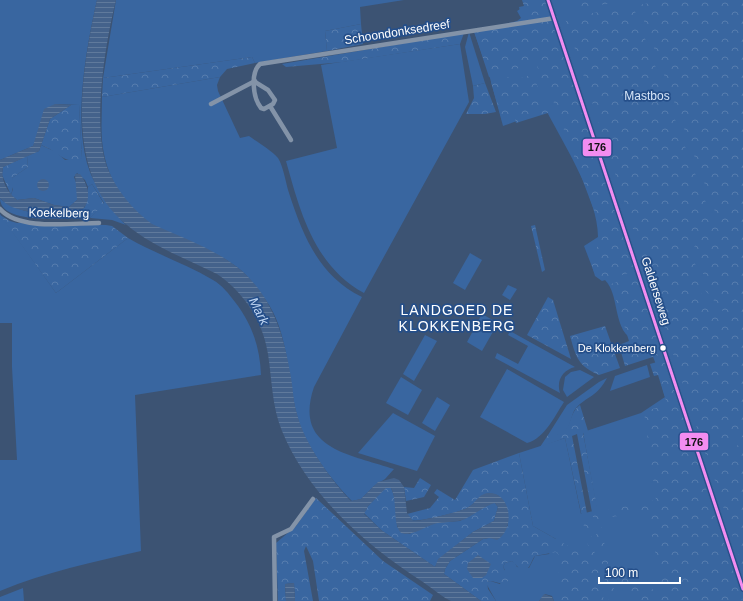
<svg xmlns="http://www.w3.org/2000/svg" width="743" height="601" viewBox="0 0 743 601" font-family="Helvetica,sans-serif">
	<style>
		.green { fill: #3966a0 }
		.forest { fill: url(#forest-crowns); fill-rule: evenodd }
		.water { fill: url(#water-rules); fill-rule: evenodd }
		.lines { fill: none; stroke-linecap: round; stroke-linejoin: round }
		.minor { stroke: #8393a8; stroke-width: 4.5 }
		.tertiary { stroke: #8393a8; stroke-width: 5.5 }
		.bus-1-casing { stroke: #254f8a; stroke-width: 6 }
		.bus-1 { stroke: #f38cf0; stroke-width: 3 }
		.bus-dot { fill: #fff; stroke: #254f8a; stroke-width: 1.5 }
		.labels { text-anchor: middle; dominant-baseline: central; stroke-width: 3.5; stroke-linejoin: round; paint-order: stroke }
		.bus-label { font-size: 11px; fill: #fff; stroke: #254f8a; text-anchor: end }
		.street-label { font-size: 12px; fill: #fff; stroke: #254f8a }
		.park-label { font-size: 12px; fill: #d6e5f8; stroke: #254f8a }
		.water-label { font-size: 13px; font-style: italic; fill: #bed4f1; stroke: #254f8a }
		.quarter-label { font-size: 14px; letter-spacing: 1px; fill: #fff; stroke: #254f8a }
		.line-badge { stroke: #254f8a; stroke-width: 1.5 }
		.pale-badge-label { font-size: 11px; text-anchor: middle; font-weight: bold; fill: #111 }
	</style>
	<defs>
		<pattern id="forest-crowns" width="20" height="18" patternUnits="userSpaceOnUse"><rect width="20" height="18" fill="#3966a0"/><path d="M2 6a3 3 0 1 1 6 0M12 15a3 3 0 1 1 6 0" fill="none" stroke="#577dae"/></pattern>
		<pattern id="water-rules" width="6" height="5" patternUnits="userSpaceOnUse"><rect width="6" height="5" fill="#44628b"/><path d="M0 2.5h6" fill="none" stroke="#607a9c"/></pattern>
	</defs>
	<rect width="100%" height="100%" fill="#3c5373"/>
	<g class="green">
		<path d="M 0,0 L 97,0 C 86,49 72,124 90,172 C 95,186 116,215 126,225 L 112,220 L 90,218 L 104,203 L 92,184 L 88,187 L 85,180 L 77,173 L 74,177 L 77,185 L 77,200 L 69,207 L 54,205 L 34,198 L 17,200 L 11,195 L 13,189 L 12,178 L 28,167 L 27,156 L 39,151 L 41,145 L 56,152 L 65,160 L 82,158 L 79,105 L 55,104 L 33,146 L 0,160 Z"/>
		<polygon points="116,0 404,0 360,7 361,24 325,31 327,51 255,63 252,57 103,78"/>
		<path d="M 525,0 L 743,0 L 743,601 L 554,601 L 552,596 L 545,594 L 539,601 L 496,601 L 487,585 L 487,582 L 490,581 L 500,584 L 505,570 L 503,567 L 505,563 L 512,561 L 515,563 L 517,567 L 529,568 L 535,556 L 549,554 L 556,539 L 533,526 L 519,453 L 565,438 L 581,514 L 597,510 L 583,432 L 641,413 L 665,397 C 662,388 656,360 651,353 C 644,343 629,341 623,330 C 612,308 619,284 594,272 L 584,246 L 598,237 C 598,197 564,145 546,110 L 503,126 L 488,71 L 474,32 L 517,21 L 521,18 L 517,11 L 526,5 Z"/>
		<polygon points="469,32 485,83 473,86 465,47"/>
		<path d="M 460,44 L 469,102 L 364,293 C 314,266 300,211 286,161 L 337,148 L 321,65 Z"/>
		<path d="M 220,77 L 217,85 L 218,91 L 240,138 L 249,136 C 257,142 271,150 278,158 C 283,165 286,184 289,193 C 303,236 319,276 362,297 L 314,387 C 293,449 350,454 394,469 L 385,479 L 374,486 L 361,499 L 352,501 C 331,480 304,444 297,415 C 287,376 289,332 265,299 C 257,288 248,275 237,267 C 211,248 181,239 153,225 C 129,212 109,181 104,154 C 100,136 102,116 102,97 Z"/>
		<path d="M 0,198 C 13,213 63,220 80,211 L 77,218 C 58,218 0,224 0,198 Z"/>
		<path d="M 0,214 L 56,293 L 128,238 C 156,254 186,264 213,280 C 222,285 229,294 235,302 C 252,324 260,347 261,375 L 135,395 L 141,551 C 94,562 45,572 0,591 L 0,460 L 17,460 L 12,367 L 12,323 L 0,323 Z"/>
		<polygon points="470,253 482,260 465,290 453,283"/>
		<polygon points="508,285 517,289 510,300 502,295"/>
		<polygon points="482,314 498,323 482,351 467,342"/>
		<path d="M 510,331 L 575,367 C 563,370 556,380 560,393 L 495,358 L 497,353 L 518,364 L 528,346 L 508,335 Z"/>
		<polygon points="425,335 437,341 414,381 403,374"/>
		<polygon points="647,365 650,377 610,391 615,376"/>
		<path d="M 507,369 L 564,402 C 554,417 545,438 527,443 L 480,417 Z"/>
		<polygon points="580,370 594,377 567,397 563,390 565,377 571,372"/>
		<polygon points="401,377 422,390 408,415 386,403"/>
		<path d="M 607,378 C 597,397 587,396 576,408 C 570,415 572,427 563,433 C 558,436 553,435 548,435 L 567,405 L 599,382 Z"/>
		<polygon points="437,397 450,405 435,431 422,423"/>
		<polygon points="393,413 435,436 417,471 358,453"/>
		<polygon points="23,588 24,601 0,601 0,597"/>
	</g>
	<g class="forest">
		<polygon points="522,0 545,0 550,15 522,19 519,7 524,6"/>
		<polygon points="568,0 629,0 570,10"/>
		<polygon points="670,0 743,0 743,335 705,290 704,276 694,247 717,217 638,5"/>
		<polygon points="633,6 712,219 688,246 700,276 700,292 743,342 743,437 734,439 725,447 706,456 565,18"/>
		<polygon points="552,20 635,271 602,281 595,276 588,252 599,246 602,232 551,95 546,92 536,63 489,77 474,31"/>
		<polygon points="361,24 363,44 327,51 325,31"/>
		<polygon points="464,33 460,44 343,62 286,67 282,64"/>
		<polygon points="252,57 255,63 227,69 220,77 102,97 103,78"/>
		<polygon points="533,74 541,96 547,99 551,112 516,123 514,116 502,120 491,82 516,75 522,78"/>
		<polygon points="485,83 496,112 485,114 466,114 474,98 473,86"/>
		<path d="M 71,105 L 79,105 L 82,158 C 66,167 57,150 41,145 L 50,119 Z"/>
		<polygon points="27,156 28,167 12,178 14,183 11,195 2,175 3,167"/>
		<polygon points="92,184 104,204 90,218 77,218 80,211 85,207 88,187"/>
		<polygon points="0,215 10,221 17,223 106,225 112,226 128,238 56,293"/>
		<polygon points="535,225 545,270 542,272 531,226"/>
		<polygon points="636,276 662,354 625,366 619,345 629,341 611,284"/>
		<polygon points="548,297 553,300 571,359 527,335"/>
		<path d="M 605,326 L 620,368 L 599,375 C 578,366 576,357 570,336 Z"/>
		<path d="M 664,360 L 743,601 L 642,601 L 613,585 L 616,601 L 609,601 L 577,434 L 572,436 L 604,601 L 560,601 L 558,554 L 556,552 L 535,556 C 530,561 530,575 519,568 C 516,566 515,563 512,561 L 505,563 L 503,567 L 508,576 L 508,581 C 501,587 494,579 487,582 L 488,589 L 496,601 L 481,601 L 444,574 L 445,569 L 450,561 L 483,539 L 489,538 L 508,526 L 508,515 L 499,496 C 481,488 479,502 467,508 C 461,512 416,523 410,520 L 407,514 L 430,508 L 439,497 L 434,493 L 437,489 L 455,500 L 473,470 L 519,453 L 533,526 L 591,559 L 565,438 L 540,447 L 548,435 C 576,436 565,416 580,405 L 588,431 L 583,433 L 598,512 L 656,500 L 644,412 L 667,404 L 658,375 L 654,376 L 650,364 ZM 647,511 L 663,591 L 658,592 L 609,569 L 600,519 Z"/>
		<path d="M 743,444 L 743,569 L 708,459 C 721,456 731,446 743,444 Z"/>
		<polygon points="420,478 431,485 424,497 406,501 404,487 414,488"/>
		<polygon points="385,488 391,488 396,501 397,527 409,534 435,523 460,521 492,503 495,503 498,507 494,521 473,532 439,559 435,567 381,530 364,513 368,506"/>
		<polygon points="316,498 383,561 433,595 430,601 319,601 313,561 306,546 304,551 313,601 295,601 294,583 285,584 286,601 278,601 276,543 296,526"/>
	</g>
	<g class="water">
		<path d="M 97,0 L 116,0 C 105,44 92,125 107,167 C 116,190 133,210 152,224 C 183,238 218,250 243,272 C 272,298 284,336 290,372 C 293,386 293,401 297,414 C 304,443 331,480 351,501 L 361,499 L 378,482 L 394,478 L 399,480 L 404,487 L 407,513 L 413,521 C 422,521 459,512 467,508 C 475,505 478,493 489,493 C 512,493 515,530 497,540 L 489,538 L 483,539 L 450,561 L 445,569 L 444,574 L 481,601 C 473,601 459,601 451,601 C 442,597 432,588 423,582 C 367,546 308,495 282,431 C 272,407 272,380 268,354 C 263,322 244,292 217,274 C 187,259 153,247 127,225 C 62,174 82,70 97,0 ZM 386,488 L 391,488 C 398,502 392,523 401,533 L 405,534 C 415,534 425,527 434,524 C 444,521 456,523 465,519 C 475,514 484,506 495,503 L 498,507 L 494,521 L 473,532 L 438,559 L 435,567 L 381,530 L 364,514 L 368,506 Z"/>
		<path d="M 55,104 L 71,105 L 50,119 L 39,151 L 3,167 C 0,179 7,192 17,200 L 34,198 L 54,205 L 69,207 L 77,200 L 75,174 L 80,174 C 90,187 94,208 73,214 C 60,218 25,212 12,207 C 7,205 4,202 0,198 L 0,160 L 33,146 L 44,109 Z"/>
		<circle cx="43" cy="185" r="6"/>
		<polygon points="478,555 491,564 486,575 482,578 473,578 467,569 468,563"/>
		<polygon points="294,583 295,601 286,601 285,584"/>
		<polygon points="544,594 552,597 554,601 539,601"/>
	</g>
	<g class="lines">
		<g class="minor">
			<path d="M 255,82 L 268,90 L 275,100 L 273,104 L 264,109 L 261,108 C 253,98 250,73 260,64 L 555,18"/>
			<polyline points="211,104 255,81"/>
			<polyline points="270,106 291,140"/>
			<path d="M 0,209 C 19,231 71,223 99,223"/>
			<polyline points="275,601 274,537 291,529 313,499"/>
		</g>
		<polyline class="tertiary" points="548,0 743,589"/>
		<g class="bus-1-casing">
			<polyline id="bus-1" points="548,0 743,589"/>
		</g>
		<use href="#bus-1" class="bus-1"/>
	</g>
	<circle class="bus-dot" cx="663" cy="348" r="3.5"/>
	<g class="labels">
		<g class="bus-label">
			<text x="656" y="348">De Klokkenberg</text>
		</g>
		<g class="street-label">
			<text transform="translate(397 32) rotate(-9)">Schoondonksedreef</text>
			<text transform="translate(59 213) rotate(1)">Koekelberg</text>
			<text transform="translate(656 291) rotate(72)">Galderseweg</text>
		</g>
		<g class="park-label">
			<text x="647" y="96">Mastbos</text>
		</g>
		<g class="water-label">
			<text transform="translate(259 311) rotate(63)">Mark</text>
		</g>
		<g class="quarter-label">
			<text x="457" y="310">LANDGOED DE<tspan x="457" dy="16">KLOKKENBERG</tspan></text>
		</g>
	</g>
	<g class="line-badge">
		<rect x="582" y="138" width="30" height="19" rx="4" fill="#f38cf0"/>
		<rect x="679" y="432" width="30" height="19" rx="4" fill="#f38cf0"/>
	</g>
	<g class="pale-badge-label">
		<text x="597" y="151">176</text>
		<text x="694" y="446">176</text>
	</g>
	<path d="M599 577v6h81v-6" fill="none" stroke="#ffffff" stroke-width="2"/>
	<text x="605" y="577" font-size="12" fill="#ffffff" stroke="#254f8a" stroke-width="3" paint-order="stroke">100 m</text>
</svg>
